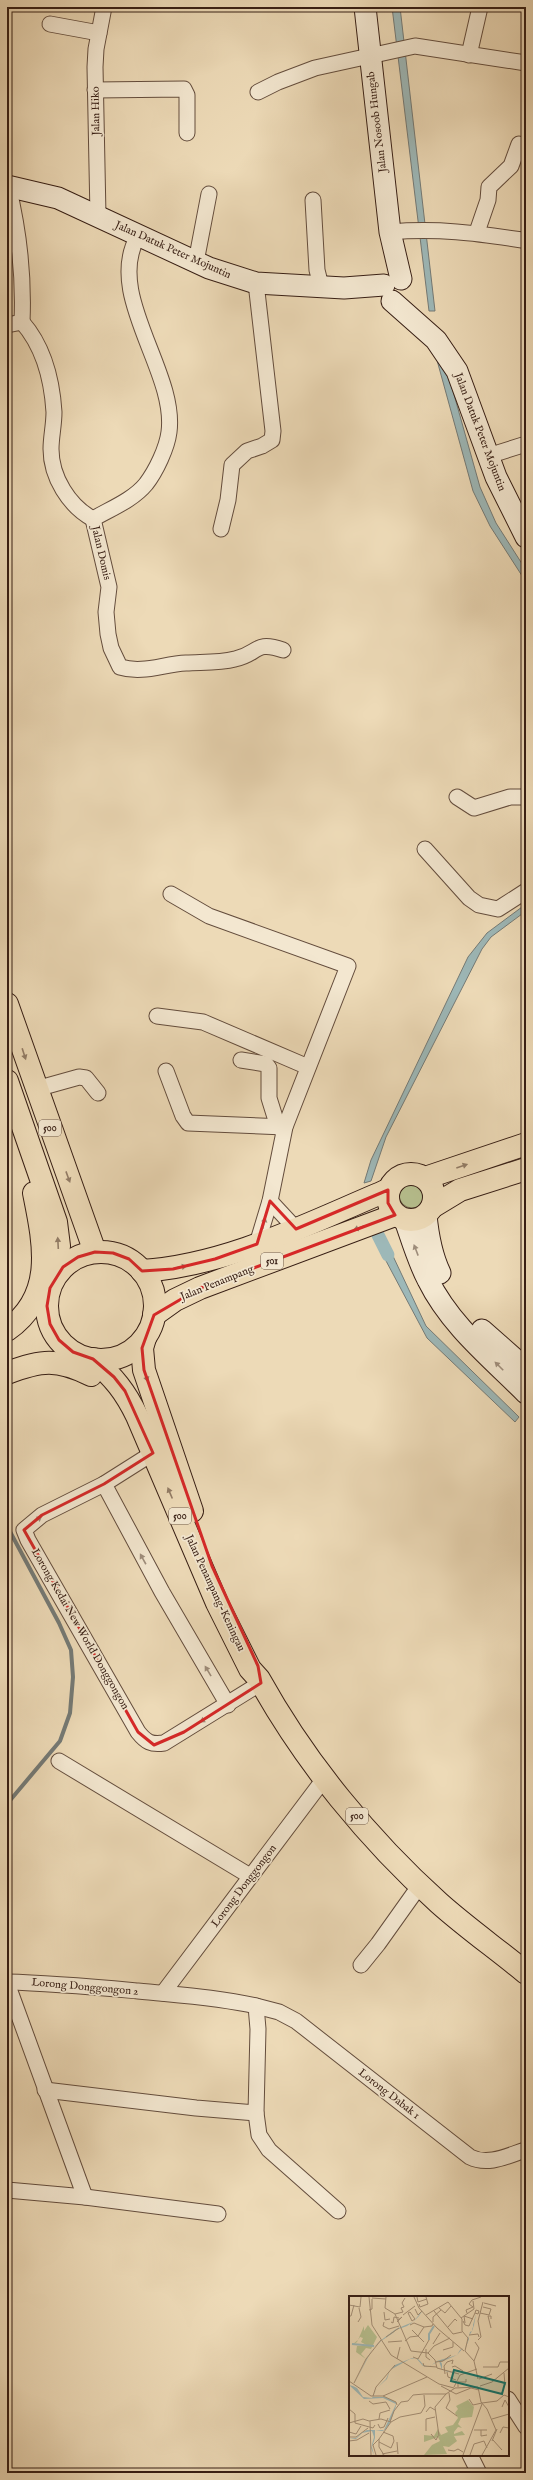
<svg xmlns="http://www.w3.org/2000/svg" width="533" height="2480" viewBox="0 0 533 2480" font-family="'IM FELL English',serif">
	<style>
		.green { fill: #b7c08f; stroke: #776f52 }
		.water { fill: #9db8b8; stroke: #747a76 }
		.lines { fill: none; stroke-linecap: round; stroke-linejoin: round }
		.stream { stroke: #747a76; stroke-width: 4 }
		.canal { stroke: #9db8b8; stroke-width: 13 }
		.street-casing { stroke: #644d3d; stroke-width: 17 }
		.secondary-casing { stroke: #371e14; stroke-width: 23 }
		.primary-casing { stroke: #371e14; stroke-width: 24 }
		.street { stroke: #f3e7d0; stroke-width: 15 }
		.secondary { stroke: #f3e7d0; stroke-width: 21 }
		.primary { stroke: #eddab7; stroke-width: 22 }
		.oneway { fill: #927c66 }
		.oneway2 { fill: #9e8d7b }
		.marked { fill: none; stroke: #d62828; stroke-width: 3; stroke-linejoin: round }
		.labels { text-anchor: middle; dominant-baseline: central; stroke-width: 3.5; stroke-linejoin: round; paint-order: stroke }
		.shield { fill: #f3e7d0; stroke: #6f5a4c; stroke-width: 1 }
		.shield-label { font-size: 10px; font-weight: bold; fill: #371e14 }
		.street-label { font-size: 11px; fill: #371e14; stroke: #f3e7d0 }
		.inset-river { fill: none; stroke: #9db8b8; stroke-width: 2 }
		.inset-road { fill: none; stroke: #a48f76; stroke-width: 1 }
		.view { fill: #0f766e; fill-opacity: 0.15; stroke: #0f766e; stroke-width: 2 }
		.inset-edge { fill: none; stroke: #371e14; stroke-width: 2 }
	</style>
	<rect width="100%" height="100%" fill="#eddab7"/>
	<filter id="stains"><feTurbulence type="fractalNoise" baseFrequency=".005" numOctaves="4"/><feColorMatrix values="0 0 0 0 .2 0 0 0 0 .09 0 0 0 0 .02 0 0 0 .5 -.17"/></filter>
	<radialGradient id="worn" r=".72"><stop offset=".6" stop-color="#630" stop-opacity="0"/><stop offset="1" stop-color="#630" stop-opacity=".3"/></radialGradient>
	<circle class="green" cx="412" cy="1195" r="13"/>
	<g class="water">
		<polygon points="392,7 400,7 435,311 429,311"/>
		<polygon points="442,352 480,487 496,523 526,570 526,582 490,526 473,491 435,353"/>
		<polygon points="526,904 526,911 491,937 482,949 386,1137 371,1181 364,1183 371,1160 468,957 487,933"/>
		<polygon points="384,1237 426,1326 519,1417 515,1422 427,1338 376,1242"/>
	</g>
	<g class="lines">
		<polyline class="stream" points="7,1526 59,1623 71,1650 73,1677 70,1713 60,1741 7,1804"/>
		<polyline class="canal" points="378,1235 388,1255"/>
		<g class="street-casing">
			<g id="street">
				<polyline points="50,24 99,33"/>
				<polyline points="469,55 480,7"/>
				<polyline points="95,90 184,89 187,95 187,133"/>
				<polyline points="258,92 278,82 315,68 415,46 526,63"/>
				<path d="M 8,186 C 19,231 24,276 22,322"/>
				<polyline points="313,200 317,270 321,286"/>
				<polyline points="98,216 95,67 96,49 104,7"/>
				<path d="M 390,232 C 438,228 475,233 522,240"/>
				<polyline points="477,232 488,200 489,187 511,166 519,144"/>
				<polyline points="196,262 209,194"/>
				<path d="M 7,325 L 22,322 C 44,347 52,380 54,412 C 54,425 51,437 51,449 C 51,477 69,506 93,519"/>
				<polyline points="488,456 526,444"/>
				<path d="M 93,519 C 110,509 133,500 146,484 C 156,471 167,448 169,432 C 177,371 104,295 138,236"/>
				<path d="M 93,519 L 109,587 L 106,612 L 108,634 L 111,648 L 120,667 C 143,674 163,664 186,663 C 203,662 219,663 235,659 C 259,654 254,640 283,650"/>
				<polyline points="221,529 228,500 232,465 247,451 262,446 272,440 273,431 256,283"/>
				<polyline points="457,797 474,808 510,797 526,797"/>
				<polyline points="425,849 469,898 479,905 498,909 526,891"/>
				<polyline points="171,894 209,916 348,966 285,1127 270,1201 257,1244"/>
				<polyline points="157,1016 203,1022 308,1067"/>
				<polyline points="241,1060 266,1064 269,1068 269,1098 278,1127"/>
				<polyline points="166,1071 183,1116 188,1123 285,1127"/>
				<polyline points="36,1089 79,1077 86,1078 98,1093"/>
				<polyline points="270,1201 296,1229"/>
				<path d="M 153,1453 L 104,1484 L 42,1515 L 24,1530 L 28,1540 L 138,1732 C 146,1742 151,1745 164,1743 L 261,1683"/>
				<polyline points="104,1484 162,1592 228,1705"/>
				<polyline points="59,1761 250,1876"/>
				<polyline points="361,1965 378,1944 420,1885"/>
				<path d="M 7,1982 C 51,1983 94,1987 138,1991 C 177,1995 217,1997 256,2006 L 258,2029 L 256,2113 L 196,2108 L 45,2090"/>
				<polyline points="7,1983 85,2197"/>
				<polyline points="163,1993 324,1779"/>
				<path d="M 256,2006 L 279,2012 L 296,2021 L 470,2157 C 488,2166 507,2156 525,2150"/>
				<polyline points="256,2113 259,2135 269,2150 338,2211"/>
				<polyline points="7,2190 85,2197 218,2214"/>
				<polyline points="508,2399 526,2427"/>
				<polyline points="470,2455 479,2473"/>
			</g>
		</g>
		<g class="secondary-casing">
			<g id="secondary">
				<polyline points="365,7 390,232 401,279"/>
				<polyline points="7,186 58,198 209,268 256,283 344,288 384,285"/>
				<polyline points="392,301 436,340 457,371 496,477 526,537"/>
				<path d="M 426,1215 C 428,1236 431,1254 440,1273"/>
				<path d="M 405,1220 C 412,1240 418,1261 428,1280 C 450,1325 491,1358 526,1393"/>
				<polyline points="482,1330 526,1369"/>
			</g>
		</g>
		<g class="primary-casing">
			<g id="primary">
				<polyline points="7,1004 95,1252"/>
				<polyline points="7,1081 56,1222 59,1246 53,1280"/>
				<circle cx="411" cy="1197" r="23"/>
				<polyline points="425,1178 526,1144"/>
				<polyline points="432,1207 460,1190 526,1169"/>
				<circle cx="101" cy="1306" r="54"/>
				<path d="M 142,1271 C 229,1265 309,1223 388,1190"/>
				<polyline points="154,1315 175,1300 200,1288 395,1215"/>
				<path d="M 7,1330 C 56,1296 44,1243 34,1193"/>
				<polyline points="145,1338 142,1348 144,1370 192,1511"/>
				<path d="M 93,1359 C 114,1378 125,1391 137,1416 L 217,1603 L 250,1669 L 259,1679 C 305,1762 369,1840 439,1903 C 467,1928 497,1949 526,1973"/>
				<path d="M 7,1373 C 41,1360 57,1358 91,1375"/>
			</g>
		</g>
		<use href="#street" class="street"/>
		<use href="#secondary" class="secondary"/>
		<use href="#primary" class="primary"/>
	</g>
	<defs><path id="oneway-solid" d="M-6-.8H1V-3.2L6.5 0L1 3.2V.8H-6Z"/></defs>
	<g class="oneway">
		<use href="#oneway-solid" transform="translate(24 1054) rotate(72)"/>
		<use href="#oneway-solid" transform="translate(462 1166) rotate(-19)"/>
		<use href="#oneway-solid" transform="translate(68 1177) rotate(70)"/>
		<use href="#oneway-solid" transform="translate(359 1228) rotate(159)"/>
		<use href="#oneway-solid" transform="translate(58 1243) rotate(-93)"/>
		<use href="#oneway-solid" transform="translate(181 1267) rotate(-10)"/>
		<use href="#oneway-solid" transform="translate(146 1376) rotate(72)"/>
		<use href="#oneway-solid" transform="translate(170 1493) rotate(-113)"/>
	</g>
	<g class="oneway2">
		<use href="#oneway-solid" transform="translate(264 1223) rotate(-78)"/>
		<use href="#oneway-solid" transform="translate(416 1250) rotate(-111)"/>
		<use href="#oneway-solid" transform="translate(499 1366) rotate(-135)"/>
		<use href="#oneway-solid" transform="translate(37 1520) rotate(-37)"/>
		<use href="#oneway-solid" transform="translate(143 1559) rotate(-119)"/>
		<use href="#oneway-solid" transform="translate(208 1671) rotate(-121)"/>
		<use href="#oneway-solid" transform="translate(205 1719) rotate(148)"/>
	</g>
	<path class="marked" d="M 388,1190 L 388,1203 L 395,1215 L 200,1288 L 154,1315 L 142,1348 L 144,1370 L 212,1566 L 258,1666 L 261,1683 L 184,1732 L 154,1745 L 138,1732 L 24,1530 L 42,1515 L 104,1484 L 153,1453 L 125,1391 L 114,1377 L 93,1359 L 73,1352 L 59,1340 L 50,1324 L 47,1306 L 50,1288 L 63,1267 L 78,1257 L 95,1252 L 113,1253 L 129,1259 L 142,1271 L 173,1269 L 215,1259 L 257,1244 L 270,1201 L 296,1229 Z"/>
	<g class="labels">
		<g class="shield">
			<rect x="39" y="1120" width="22" height="16" rx="3"/>
			<rect x="261" y="1253" width="22" height="16" rx="3"/>
			<rect x="169" y="1508" width="22" height="16" rx="3"/>
			<rect x="346" y="1808" width="22" height="16" rx="3"/>
		</g>
		<g class="shield-label">
			<text x="50" y="1128">500</text>
			<text x="272" y="1261">501</text>
			<text x="180" y="1516">500</text>
			<text x="357" y="1816">500</text>
		</g>
		<g class="street-label">
			<text transform="translate(96 111) rotate(-91)">Jalan Hiko</text>
			<text transform="translate(377 122) rotate(-97)">Jalan Nosoob Hungab</text>
			<text transform="translate(173 250) rotate(24)">Jalan Datuk Peter Mojuntin</text>
			<text transform="translate(480 432) rotate(69)">Jalan Datuk Peter Mojuntin</text>
			<text transform="translate(101 553) rotate(77)">Jalan Domis</text>
			<text transform="translate(217 1283) rotate(-22)">Jalan Penampang</text>
			<text transform="translate(215 1593) rotate(65)">Jalan Penampang-Keningau</text>
			<text transform="translate(80 1629) rotate(60)">Lorong Kedai New World Donggongon</text>
			<text transform="translate(244 1886) rotate(-53)">Lorong Donggongon</text>
			<text transform="translate(85 1987) rotate(5)">Lorong Donggongon 2</text>
			<text transform="translate(389 2094) rotate(38)">Lorong Dabak 1</text>
		</g>
	</g>
	<g transform="translate(349 2296)">
		<rect width="160" height="160" fill="#eddab7"/>
		<path d="M 19,29 L 28,41 L 22,53 L 17,52 L 12,58 L 17,63 L 7,56 L 8,50 L 19,50 L 12,46 L 14,42 L 11,41 L 9,44 L 8,46 L 5,48 L 4,48 L 9,44 L 15,30 L 15,35 ZM 119,104 L 125,111 L 123,121 L 112,122 L 109,128 L 113,132 L 109,131 L 105,136 L 105,138 L 113,135 L 116,139 L 105,140 L 108,145 L 100,151 L 94,150 L 98,158 L 75,159 L 83,149 L 91,145 L 89,141 L 75,146 L 75,139 L 85,140 L 89,133 L 92,139 L 99,136 L 96,131 L 104,129 L 109,122 L 106,117 L 109,113 L 107,110 Z" fill="#b7c08f"/>
		<path d="M 74,14 L 70,20 L 64,26 L 58,30 L 47,34 L 44,37 L 32,45 L 24,52 L 4,90 L 8,92 L 14,101 L 23,102 L 28,92 L 37,83 L 41,74 L 46,69 L 63,62 L 68,62 L 72,66 L 74,69 L 80,71 L 88,65 L 108,59 L 111,54 L 114,52 L 116,53 L 117,50 L 120,40 L 121,36 L 123,35 L 123,33 L 124,31 L 124,29 L 127,18 L 125,29 L 123,35 L 120,40 L 120,43 L 117,51 L 116,53 L 114,52 L 108,59 L 92,66 L 93,68 L 93,74 L 99,75 L 104,77 L 111,78 L 103,77 L 93,74 L 90,65 L 79,71 L 74,70 L 67,62 L 61,63 L 41,74 L 38,83 L 28,92 L 24,101 L 36,101 L 47,106 L 47,110 L 41,127 L 36,134 L 33,135 L 26,134 L 26,142 L 23,151 L 25,159 L 22,152 L 25,141 L 23,135 L 13,137 L 7,143 L 0,142 L 7,142 L 12,137 L 18,134 L 35,134 L 47,108 L 34,102 L 15,103 L 0,89 L 4,90 L 17,64 L 24,52 L 31,45 L 47,33 L 64,26 Z" fill="#9db8b8"/>
		<path class="inset-river" d="M 80,44 L 80,38 L 85,30M 3,48 L 25,50"/>
		<path class="inset-road" d="M 20,1 L 23,29 L 42,59 L 90,88 L 105,92M 37,1 L 36,12 L 46,18 L 62,55 L 79,57 L 86,64 L 88,72 L 110,78M 65,1 L 70,12 L 88,32 L 115,55M 68,1 L 69,6 L 78,3M 23,2 L 37,3M 99,6 L 113,23 L 113,35 L 119,42 L 116,55M 135,7 L 147,10M 70,8 L 71,11 L 79,8 L 77,1M 0,9 L 11,11 L 12,1M 90,12 L 96,17 L 102,10M 66,13 L 69,19 L 73,15M 20,14 L 23,13 L 23,3M 127,14 L 130,15 L 129,18 L 126,17 ZM 85,15 L 104,38 L 113,36M 35,16 L 36,24 L 41,23M 61,16 L 66,23 L 63,25 L 59,17 ZM 118,17 L 117,14 L 124,11 L 120,8 L 123,4 L 132,1M 131,17 L 140,19 L 142,13 L 134,11M 46,18 L 54,16 L 52,12 L 55,11 L 53,7 L 56,2M 54,19 L 66,10M 77,19 L 99,6M 0,20 L 2,20 L 5,9M 112,22 L 125,13 L 124,5M 142,23 L 142,20 L 139,20 L 142,32M 114,25 L 116,29 L 120,30 L 126,17M 9,26 L 12,21 L 10,12M 35,26 L 34,30 L 40,33 L 50,30M 42,26 L 44,27 L 45,21 L 50,22M 48,26 L 53,21 L 49,24M 84,26 L 84,21 L 92,14M 116,27 L 115,20 L 124,23M 61,29 L 65,27 L 75,31M 99,31 L 106,23 L 108,25M 63,34 L 75,46M 120,39 L 129,38 L 130,41M 37,41 L 50,32M 129,44 L 132,41 L 129,25 L 134,6M 56,45 L 61,41 L 69,40 L 75,31 L 83,30 L 84,28M 39,46 L 53,45M 84,48 L 91,37M 77,53 L 77,61 L 81,64M 94,54 L 104,51 L 104,46M 116,55 L 125,65 L 129,83M 79,57 L 85,50 L 101,42M 64,61 L 69,63 L 80,44M 48,63 L 51,51M 125,65 L 130,52 L 126,46M 87,66 L 94,65 L 102,59M 74,67 L 75,70 L 88,71M 103,71 L 106,70 L 114,75M 134,71 L 149,71M 149,71 L 151,66 L 160,66M 98,76 L 99,81 L 107,84M 155,77 L 156,89M 96,78 L 95,70 L 98,66 L 104,64 L 103,68M 111,79 L 128,73M 130,83 L 143,78M 0,85 L 22,100 L 34,100 L 78,81M 5,87 L 17,63 L 32,44M 92,90 L 107,98 L 122,92 L 130,94M 131,90 L 143,86 L 160,72M 105,91 L 111,79M 109,91 L 109,86 L 117,86 L 117,83M 129,91 L 132,106 L 138,113 L 147,134 L 133,159M 106,92 L 129,91M 75,98 L 97,98 L 106,92M 24,100 L 27,91 L 46,69M 34,100 L 47,106 L 48,109M 120,103 L 124,109 L 133,107M 20,105 L 24,108 L 37,106 L 41,113M 133,107 L 148,105 L 155,99 L 160,101M 153,111 L 156,104 L 160,111M 97,112 L 101,104 L 100,97M 97,112 L 108,120M 0,113 L 6,118 L 6,127 L 24,132 L 26,129M 77,116 L 81,111 L 86,114M 30,123 L 31,117 L 41,114M 143,123 L 160,118M 20,125 L 32,123 L 42,126 L 51,121 L 72,117 L 76,110 L 75,99M 21,125 L 22,159M 41,126 L 45,115 L 52,106 L 59,105 L 64,99 L 75,98M 0,127 L 14,123 L 20,125M 29,128 L 31,132 L 35,131 L 39,122M 125,134 L 138,134M 132,134 L 132,140 L 138,139M 77,135 L 77,123 L 86,121M 0,136 L 7,138 L 12,130M 151,137 L 154,131 L 160,132M 82,138 L 87,144 L 89,140M 90,140 L 86,111 L 97,98M 0,141 L 7,141 L 19,132M 144,144 L 153,154M 0,145 L 8,144 L 20,137M 143,145 L 148,133M 30,146 L 42,152 L 45,145 L 44,140 L 34,136M 48,146 L 49,158M 99,154 L 105,155 L 109,153 L 114,156M 33,158 L 48,155M 27,159 L 24,149 L 30,143M 35,159 L 30,151 L 30,143 L 42,126M 114,159 L 133,108M 121,159 L 125,148 L 135,145 L 138,152"/>
		<path class="view" d="M 105,74 L 156,87 L 153,98 L 102,85 Z"/>
		<rect width="160" height="160" class="inset-edge"/>
	</g>
	<rect width="533" height="2480" fill="none" stroke="#eddab7" stroke-width="24"/>
	<rect x="8" y="8" width="517" height="2464" fill="none" stroke="#371e14" stroke-width="2"/>
	<rect x="12" y="12" width="509" height="2456" fill="none" stroke="#371e14"/>
	<rect width="100%" height="100%" filter="url(#stains)"/>
	<rect width="100%" height="100%" fill="url(#worn)"/>
</svg>
